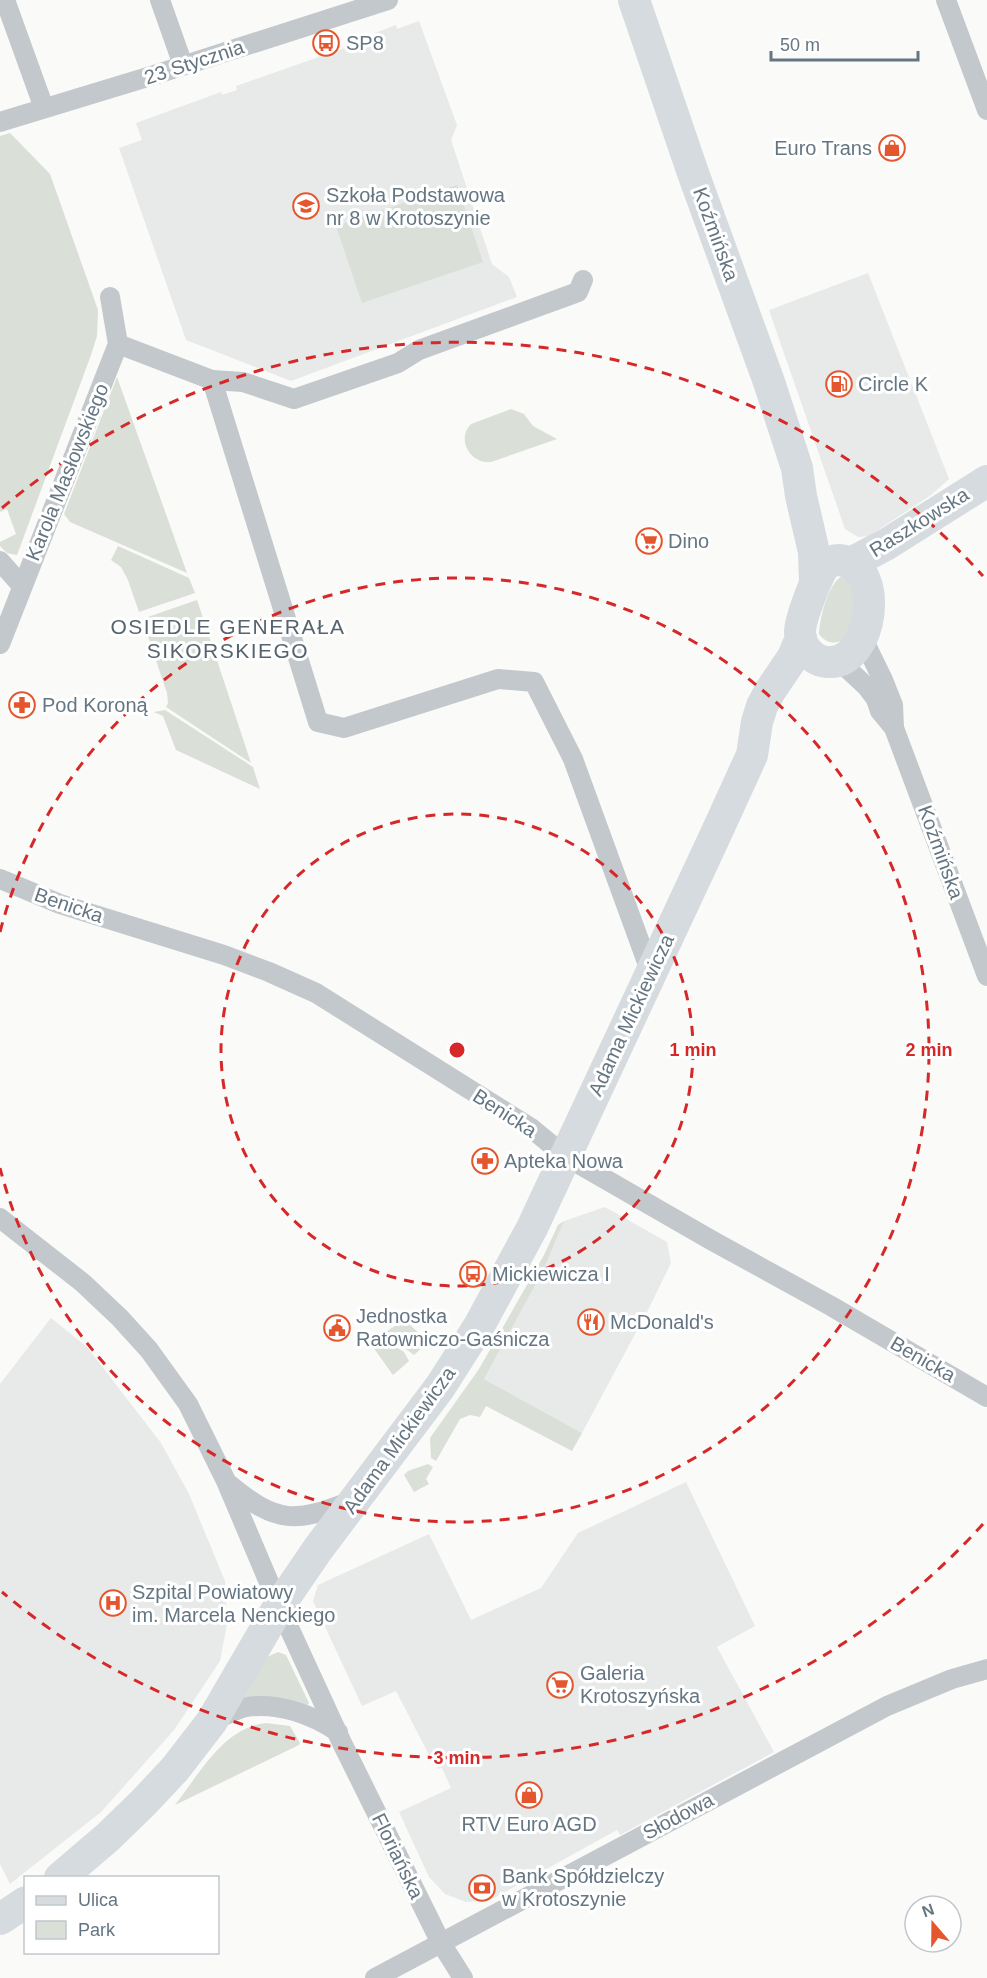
<svg xmlns="http://www.w3.org/2000/svg" width="987" height="1978" viewBox="0 0 987 1978" font-family="Helvetica,sans-serif">
	<style>
		.built { fill: #e8e9e9 }
		.green { fill: #dadfd7 }
		.lines { fill: none; stroke-linecap: round; stroke-linejoin: round }
		.minor { stroke: #c3c8cc; stroke-width: 20 }
		.primary { stroke: #d6dbdf; stroke-width: 32 }
		.ring { fill: none; stroke: #d62828; stroke-width: 3; stroke-dasharray: 10 8 }
		.labels { text-anchor: middle; dominant-baseline: central; stroke-width: 6; stroke-linejoin: round; paint-order: stroke }
		.poi-label { font-size: 20px; fill: #657683; stroke: #fff; text-anchor: start }
		.street-label { font-size: 20px; fill: #657683; stroke: #fff }
		.neighbourhood-label { font-size: 21px; letter-spacing: 1.5px; fill: #57646e; stroke: #fff }
		.centre { fill: #d62828; stroke: #fff; stroke-width: 3 }
		.ring-label { font-size: 18px; text-anchor: middle; font-weight: bold; fill: #d62828; stroke: #fff; stroke-width: 6; stroke-linejoin: round; paint-order: stroke }
	</style>
	<rect width="100%" height="100%" fill="#fafaf8"/>
	<g class="built">
		<polygon points="419,21 457,125 451,140 492,264 509,277 517,297 291,381 186,340 119,148 142,140 136,123 221,92 222,95 237,90 236,86 376,37 375,33 396,25 397,29"/>
		<polygon points="868,273 949,479 931,495 869,536 858,537 845,529 769,310"/>
		<polygon points="605,1207 667,1242 671,1263 649,1308 582,1433 484,1379 543,1271 564,1221"/>
		<polygon points="51,1318 87,1347 161,1443 189,1494 225,1581 227,1624 220,1661 174,1730 101,1812 10,1884 0,1864 0,1384"/>
		<polygon points="686,1482 755,1626 717,1647 774,1752 620,1835 617,1830 494,1898 484,1901 466,1902 445,1894 429,1877 399,1812 451,1788 442,1768 438,1769 431,1754 429,1755 396,1691 362,1706 313,1601 318,1585 429,1534 471,1620 541,1588 578,1533"/>
	</g>
	<g class="green">
		<polygon points="10,133 50,174 98,310 97,336 91,355 17,555 7,553 0,546 0,542 16,534 7,509 0,512 0,136"/>
		<polygon points="457,185 483,262 362,303 336,226"/>
		<polygon points="117,377 187,573 70,522 64,514"/>
		<path d="M 511,409 L 524,414 L 533,426 L 557,439 L 491,462 C 470,464 456,439 471,424 Z"/>
		<polygon points="118,546 189,578 195,593 139,612 128,580 121,567 111,560"/>
		<path d="M 844,575 L 849,576 C 851,583 855,592 855,599 C 856,607 854,621 852,628 C 846,644 829,648 819,634 C 820,617 828,582 844,575 Z"/>
		<polygon points="197,600 251,763 166,707 168,703 167,693 142,619"/>
		<polygon points="165,710 253,767 260,789 176,750 163,716 154,712"/>
		<polygon points="564,1221 543,1271 484,1379 582,1433 572,1451 486,1406 480,1417 470,1415 460,1419 436,1461 431,1458 430,1438 479,1369 544,1255 558,1225"/>
		<polygon points="401,1322 407,1322 428,1342 414,1355 406,1349 403,1342 397,1342 396,1347 404,1352 409,1361 393,1375 375,1350 373,1344 378,1337"/>
		<polygon points="428,1464 433,1467 426,1479 429,1484 414,1492 404,1475 408,1471"/>
		<polygon points="278,1652 286,1655 309,1703 308,1705 246,1701 243,1697 267,1657"/>
		<path d="M 266,1723 L 290,1726 L 300,1743 L 299,1745 L 175,1805 C 200,1773 223,1728 266,1723 Z"/>
	</g>
	<g class="lines">
		<g class="minor">
			<polyline points="5,0 44,108"/>
			<polyline points="160,0 183,65"/>
			<polyline points="946,0 987,110"/>
			<polyline points="0,122 151,76 388,0"/>
			<polyline points="118,344 212,380 318,722 344,728 498,679 534,682 573,759 651,973"/>
			<polyline points="212,380 243,382 294,399 398,363 419,350 578,292 583,280"/>
			<polyline points="0,561 22,586"/>
			<polyline points="862,637 883,680 893,705 894,728"/>
			<polyline points="0,644 118,344 110,297"/>
			<polyline points="839,661 867,687 876,699 880,711 894,728 987,976"/>
			<polyline points="0,879 60,904 224,955 269,972 316,993 531,1128 565,1156 711,1240 831,1306 987,1397"/>
			<polyline points="0,1218 83,1283 120,1318 149,1350 188,1404 226,1481 279,1606 342,1743 441,1943 463,1978"/>
			<path d="M 230,1485 C 277,1524 296,1523 351,1501"/>
			<path d="M 212,1721 C 223,1717 235,1709 247,1707 C 278,1702 313,1715 338,1732"/>
			<polyline points="375,1978 887,1706 952,1679 987,1669"/>
		</g>
		<g class="primary">
			<polyline points="634,0 693,173 769,382 797,468 801,496 814,552 815,582"/>
			<path d="M 839,560 C 887,564 873,664 829,662 C 821,662 813,658 808,652 C 803,647 800,639 800,632 C 800,620 818,571 826,564 C 830,561 835,560 839,560 Z"/>
			<polyline points="851,563 887,544 987,481"/>
			<polyline points="60,1878 108,1837 144,1802 175,1769 212,1721 279,1606 318,1549 440,1387 479,1326 532,1228 715,836 752,755 757,722 762,706 770,691 793,657 801,638"/>
			<polyline points="0,1919 26,1902"/>
		</g>
	</g>
	<g class="ring">
		<circle cx="457" cy="1050" r="236"/>
		<path d="M0 932A472 472 0 1 1 0 1168"/>
		<path d="M983 1524A708 708 0 0 1 2 1592M2 508A708 708 0 0 1 983 576"/>
	</g>
	<defs>
		<g id="bus-ring" transform="scale(1.35)"><circle r="9.5" fill="#fff" stroke="#e4572e" stroke-width="1.5"/><path d="M-5-6H5V4H4V6H2V4H-2V6H-4V4H-5ZM-3.5-4V0h7V-4ZM-3.5 1.2v1.5H-2V1.2ZM2 1.2v1.5H3.5V1.2Z" fill="#e4572e"/></g>
		<g id="shop-ring" transform="scale(1.35)"><circle r="9.5" fill="#fff" stroke="#e4572e" stroke-width="1.5"/><path d="M-5-2.5h2.3a2.7 3.5 0 0 1 5.4 0H5L5.5 6h-11ZM-1.5-2.5h3a1.5 2.3 0 0 0-3 0Z" fill="#e4572e"/></g>
		<g id="school-ring" transform="scale(1.35)"><circle r="9.5" fill="#fff" stroke="#e4572e" stroke-width="1.5"/><path d="M0-5L7-2L0 1L-7-2ZM-4 1L0 2.5L4 1V4Q0 6-4 4Z" fill="#e4572e"/></g>
		<g id="fuel-ring" transform="scale(1.35)"><circle r="9.5" fill="#fff" stroke="#e4572e" stroke-width="1.5"/><path d="M-5.5-6h7V0h2V4h1.3V-2.5L3-4.5l.8-.8L6-3V5H2.5V1h-1V6h-7ZM-4.2-4.7v3.2H.2V-4.7Z" fill="#e4572e"/></g>
		<g id="supermarket-ring" transform="scale(1.35)"><circle r="9.5" fill="#fff" stroke="#e4572e" stroke-width="1.5"/><path d="M-6-5.5h2.5l.6 2H6L4.5 2H-2.5L-4.4-4H-6ZM-1.5 3.2a1.3 1.3 0 1 0 .1 0ZM3 3.2a1.3 1.3 0 1 0 .1 0Z" fill="#e4572e"/></g>
		<g id="pharmacy-ring" transform="scale(1.35)"><circle r="9.5" fill="#fff" stroke="#e4572e" stroke-width="1.5"/><path d="M-2-6h4v4h4v4h-4v4h-4v-4h-4v-4h4Z" fill="#e4572e"/></g>
		<g id="restaurant-ring" transform="scale(1.35)"><circle r="9.5" fill="#fff" stroke="#e4572e" stroke-width="1.5"/><path d="M-5-6h1v4h1v-4h1v4h1v-4h1v5L-1.5 .5V6h-2V.5L-5-1ZM5-6V6H3V1.5H1.5Q1.5-4 5-6Z" fill="#e4572e"/></g>
		<g id="civic-ring" transform="scale(1.35)"><circle r="9.5" fill="#fff" stroke="#e4572e" stroke-width="1.5"/><path d="M-.6-6.5H3V-4.5H.6V-3L4-1V1h2V6H-6V1h2V-1L-.6-3ZM-1.2 2.5V6h2.4V2.5Z" fill="#e4572e"/></g>
		<g id="hospital-ring" transform="scale(1.35)"><circle r="9.5" fill="#fff" stroke="#e4572e" stroke-width="1.5"/><path d="M-5-5h3v3.5h4V-5h3V5h-3V1.5h-4V5h-3Z" fill="#e4572e"/></g>
		<g id="bank-ring" transform="scale(1.35)"><circle r="9.5" fill="#fff" stroke="#e4572e" stroke-width="1.5"/><path d="M-6-4H6V4H-6ZM0-2.3a2.3 2.3 0 1 0 0 4.6a2.3 2.3 0 1 0 0-4.6Z" fill="#e4572e"/></g>
	</defs>
	<g fill-rule="evenodd">
		<use href="#bus-ring" x="326" y="43"/>
		<use href="#shop-ring" x="892" y="148"/>
		<use href="#school-ring" x="306" y="206"/>
		<use href="#fuel-ring" x="839" y="384"/>
		<use href="#supermarket-ring" x="649" y="541"/>
		<use href="#pharmacy-ring" x="22" y="705"/>
		<use href="#pharmacy-ring" x="485" y="1161"/>
		<use href="#bus-ring" x="473" y="1274"/>
		<use href="#restaurant-ring" x="591" y="1322"/>
		<use href="#civic-ring" x="337" y="1328"/>
		<use href="#hospital-ring" x="113" y="1603"/>
		<use href="#supermarket-ring" x="560" y="1685"/>
		<use href="#shop-ring" x="529" y="1795"/>
		<use href="#bank-ring" x="482" y="1888"/>
	</g>
	<g class="labels">
		<g class="poi-label">
			<text x="346" y="43">SP8</text>
			<text x="872" y="148" text-anchor="end">Euro Trans</text>
			<text x="326" y="195">Szkoła Podstawowa<tspan x="326" dy="23">nr 8 w Krotoszynie</tspan></text>
			<text x="858" y="384">Circle K</text>
			<text x="668" y="541">Dino</text>
			<text x="42" y="705">Pod Koroną</text>
			<text x="504" y="1161">Apteka Nowa</text>
			<text x="492" y="1274">Mickiewicza I</text>
			<text x="356" y="1316">Jednostka<tspan x="356" dy="23">Ratowniczo-Gaśnicza</tspan></text>
			<text x="610" y="1322">McDonald's</text>
			<text x="132" y="1592">Szpital Powiatowy<tspan x="132" dy="23">im. Marcela Nenckiego</tspan></text>
			<text x="580" y="1673">Galeria<tspan x="580" dy="23">Krotoszyńska</tspan></text>
			<text x="529" y="1824" text-anchor="middle">RTV Euro AGD</text>
			<text x="502" y="1876">Bank Spółdzielczy<tspan x="502" dy="23">w Krotoszynie</tspan></text>
		</g>
		<g class="street-label">
			<text transform="translate(194 62) rotate(-18)">23 Stycznia</text>
			<text transform="translate(716 234) rotate(70)">Koźmińska</text>
			<text transform="translate(67 472) rotate(-68)">Karola Masłowskiego</text>
			<text transform="translate(919 522) rotate(-32)">Raszkowska</text>
			<text transform="translate(941 852) rotate(70)">Koźmińska</text>
			<text transform="translate(69 905) rotate(19)">Benicka</text>
			<text transform="translate(631 1015) rotate(-65)">Adama Mickiewicza</text>
			<text transform="translate(505 1113) rotate(33)">Benicka</text>
			<text transform="translate(923 1359) rotate(30)">Benicka</text>
			<text transform="translate(399 1440) rotate(-54)">Adama Mickiewicza</text>
			<text transform="translate(678 1816) rotate(-28)">Słodowa</text>
			<text transform="translate(398 1856) rotate(64)">Floriańska</text>
		</g>
		<g class="neighbourhood-label">
			<text x="228" y="626">OSIEDLE GENERAŁA<tspan x="228" dy="24">SIKORSKIEGO</tspan></text>
		</g>
	</g>
	<circle cx="457" cy="1050" r="9" class="centre"/>
	<g class="ring-label">
		<text x="693" y="1056">1 min</text>
		<text x="929" y="1056">2 min</text>
		<text x="457" y="1764">3 min</text>
	</g>
	<rect x="24" y="1876" width="195" height="78" fill="#ffffff" stroke="#c1c8cd" stroke-width="1.5"/>
	<rect x="36" y="1896" width="30" height="9" fill="#d6dbdf" stroke="#c1c8cd" stroke-width="1.5"/>
	<text x="78" y="1906" font-size="18" fill="#657683">Ulica</text>
	<rect x="36" y="1921" width="30" height="18" fill="#dadfd7" stroke="#c1c8cd" stroke-width="1.5"/>
	<text x="78" y="1936" font-size="18" fill="#657683">Park</text>
	<g transform="translate(933 1924) rotate(340)"><circle r="28" fill="#ffffff" stroke="#c1c8cd" stroke-width="1.5"/>
	<path d="M0-4.5L10 22L0 15L-10 22Z" fill="#e4572e"/>
	<text y="-9" font-size="16" font-weight="bold" text-anchor="middle" fill="#657683">N</text>
	</g>
	<path d="M771 51v9h147v-9" fill="none" stroke="#657683" stroke-width="3"/>
	<text x="780" y="51" font-size="18" fill="#657683" stroke="#ffffff" stroke-width="4.5" paint-order="stroke">50 m</text>
</svg>
